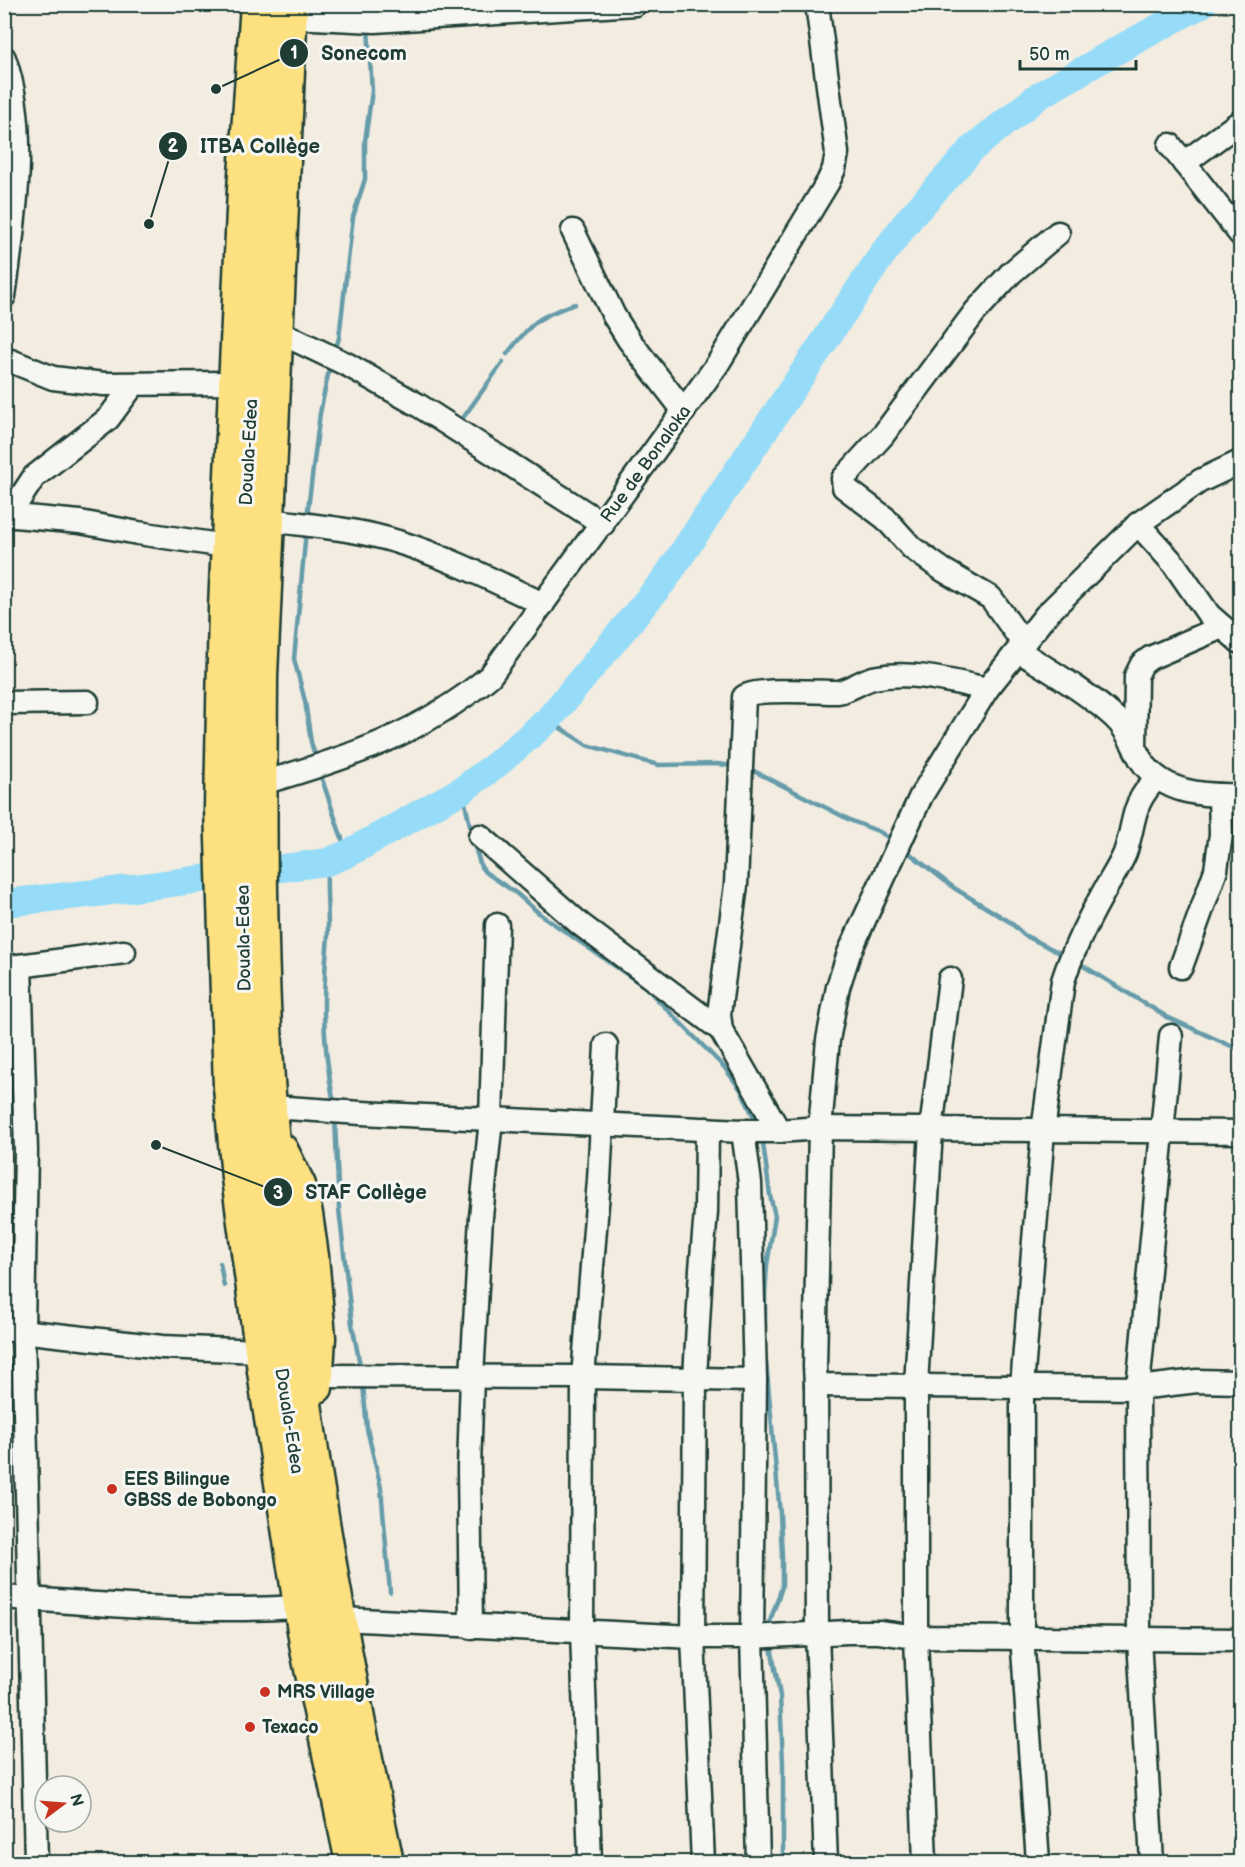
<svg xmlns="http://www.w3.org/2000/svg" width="1245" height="1867" viewBox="0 0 1245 1867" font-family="'Balsamiq Sans',sans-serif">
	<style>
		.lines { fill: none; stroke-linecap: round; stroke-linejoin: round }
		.stream { stroke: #669caa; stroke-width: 4.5 }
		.river { stroke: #96dcf8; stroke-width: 28 }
		.minor-casing { stroke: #1f3d34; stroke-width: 27 }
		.major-casing { stroke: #1f3d34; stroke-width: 33 }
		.highway-casing { stroke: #1f3d34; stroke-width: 38 }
		.minor { stroke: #f6f6f2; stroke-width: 22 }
		.major { stroke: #fde080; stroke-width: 28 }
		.highway { stroke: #fde080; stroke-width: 33 }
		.poi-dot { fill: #c8321e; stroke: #f6f6f2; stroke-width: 2 }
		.labels { text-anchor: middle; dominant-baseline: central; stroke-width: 6; stroke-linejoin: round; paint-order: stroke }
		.street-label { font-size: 18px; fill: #1f3d34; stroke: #f6f6f2 }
		.poi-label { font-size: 18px; font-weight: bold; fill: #1f3d34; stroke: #f6f6f2; text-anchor: start }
		.leader { fill: none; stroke: #1f3d34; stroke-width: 2 }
		.callout-dot { fill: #1f3d34; stroke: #f6f6f2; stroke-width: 2 }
		.mark-label { font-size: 18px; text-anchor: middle; font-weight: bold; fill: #fff }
		.callout-label { font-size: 20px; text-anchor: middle; font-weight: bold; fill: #1f3d34; stroke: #f6f6f2; stroke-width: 6; stroke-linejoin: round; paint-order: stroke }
	</style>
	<rect width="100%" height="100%" fill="#f3ece0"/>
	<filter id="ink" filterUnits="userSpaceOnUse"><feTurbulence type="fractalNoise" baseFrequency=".0167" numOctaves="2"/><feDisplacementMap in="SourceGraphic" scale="12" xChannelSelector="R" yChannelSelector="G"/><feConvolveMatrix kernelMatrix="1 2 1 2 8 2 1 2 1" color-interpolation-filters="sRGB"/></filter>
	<g filter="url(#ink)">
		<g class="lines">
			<g class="stream">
				<polyline points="335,351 339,338 353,217 365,179 365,141 372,91 368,28"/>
				<path d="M 507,354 C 532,322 537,317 575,304"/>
				<polyline points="458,425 503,362"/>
				<polyline points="307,517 320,413 330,365"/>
				<polyline points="306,531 294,659 305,701 311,742 316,759"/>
				<polyline points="548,720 587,745 647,762 659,765 717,764 734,766"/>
				<polyline points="748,768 852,821 880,832 893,841"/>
				<polyline points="320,773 347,854"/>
				<polyline points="462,790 475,847 481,867 485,872 516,893 541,915 645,987 724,1067 741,1090 758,1126"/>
				<polyline points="904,849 954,888 1010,922 1024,935 1064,955"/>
				<path d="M 327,862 C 326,886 328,908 328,931 C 328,946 325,961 325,977 C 322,1019 326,1063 334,1104"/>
				<polyline points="1077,962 1167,1017 1240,1050"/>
				<polyline points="335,1119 339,1209 352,1324 361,1370"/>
				<polyline points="762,1136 770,1195 775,1216 767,1265 765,1295 765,1339"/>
				<polyline points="220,1263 224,1286"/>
				<polyline points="766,1362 780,1514 782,1556 782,1587 771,1618 769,1630"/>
				<polyline points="363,1384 367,1429 381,1488 390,1592"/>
				<polyline points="770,1641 780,1696 783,1763 783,1862"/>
			</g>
			<polyline class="river" points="4,903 105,892 327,862 347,854 462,790 496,765 548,720 665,579 882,255 910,218 973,148 1037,97 1114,52 1202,4"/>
			<g class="minor-casing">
				<g id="minor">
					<polyline points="293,17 375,21 635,4"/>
					<path d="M 4,58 C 30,131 14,221 4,296"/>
					<polyline points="1170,145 1240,234"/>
					<polyline points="1184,163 1240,122"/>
					<polyline points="573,231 614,316 629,340 684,411"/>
					<polyline points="279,332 348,365 418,405 603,524"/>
					<polyline points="4,362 11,361 53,378 104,384 234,383"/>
					<polyline points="1240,462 1200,481 1138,524 1046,615 987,689 921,796 849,953 838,987 828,1040 820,1128 815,1367 816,1385 1138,1388 1197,1381 1240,1382"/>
					<polyline points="4,515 80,522 138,533 226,546"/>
					<polyline points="9,515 34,477 108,419 134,384"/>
					<path d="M 270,520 C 313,526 358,529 398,542 C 448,557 496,582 543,604"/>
					<polyline points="1138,524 1174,564 1209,615 1240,642"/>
					<polyline points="1024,644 991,598 943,570 912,548 885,518 844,487 843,479 883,435 975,312 1011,273 1058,233"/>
					<path d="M 1019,651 C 1052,672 1085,691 1114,717 C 1127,728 1133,746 1141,760 C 1163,794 1204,796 1240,795"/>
					<polyline points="4,703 87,702"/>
					<polyline points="1135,748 1136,676 1142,664 1150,658 1222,627"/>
					<path d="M 262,783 C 346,759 423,733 490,676 L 717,365 L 828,182 L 834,169 L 837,153 L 817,4"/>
					<polyline points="480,836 580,924 721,1030"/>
					<polyline points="20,966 26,1150 23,1331 36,1862"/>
					<polyline points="1181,967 1216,870 1221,834 1220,795"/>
					<polyline points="4,968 124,952"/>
					<polyline points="272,1107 361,1113 743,1131"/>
					<path d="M 779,1131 L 721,1030 L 719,1014 L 736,885 L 744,697 C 754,688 821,692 838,692 C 851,690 861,681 873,678 C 910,670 951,681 987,689"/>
					<polyline points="4,1329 162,1347 260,1351"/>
					<polyline points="318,1376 583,1377 755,1380"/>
					<polyline points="816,1385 817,1634 826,1862"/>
					<path d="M 4,1597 C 103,1605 200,1613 298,1607"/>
					<polyline points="341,1619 693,1637 752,1637 848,1632 879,1632 916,1637 1240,1640"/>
					<polyline points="471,1627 469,1468 472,1376 481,1217 491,1119 497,925"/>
					<polyline points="590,1862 582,1632 583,1377 599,1180 606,1045"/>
					<polyline points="703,1862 693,1637 694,1511 695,1378 701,1269 706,1212 707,1129"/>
					<polyline points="758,1862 752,1637 755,1380 750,1183 743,1131 779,1131 820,1128 1240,1132"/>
					<polyline points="925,1862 916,1637 916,1385 931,1130 950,979"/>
					<path d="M 1038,1862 L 1022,1636 L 1022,1386 L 1043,1131 L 1063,981 C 1072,952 1086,924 1101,897 C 1108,883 1119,868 1125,853 C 1136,821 1130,805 1157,778"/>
					<polyline points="1152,1862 1139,1639 1138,1388 1171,1036"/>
				</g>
			</g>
			<g class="major-casing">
				<g id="major">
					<polyline points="255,4 242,189 223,608 219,808 228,1087 236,1178 265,1393 305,1650 350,1862"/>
					<path d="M 293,4 L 263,676 C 262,819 261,965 272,1108 C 276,1160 283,1212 289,1264 C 312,1465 347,1664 389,1862"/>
					<polyline points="283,1149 301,1185 308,1214 314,1256 321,1337 318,1388"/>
				</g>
			</g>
			<g class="highway-casing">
				<polyline id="highway" points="272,4 243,596 242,806 246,1020 250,1095 279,1361 323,1643 366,1862"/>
			</g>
			<use href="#minor" class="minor"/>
			<use href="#major" class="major"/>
			<use href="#highway" class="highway"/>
		</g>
	</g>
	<g class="poi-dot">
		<circle cx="112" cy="1489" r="6"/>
		<circle cx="265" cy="1692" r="6"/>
		<circle cx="250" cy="1727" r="6"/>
	</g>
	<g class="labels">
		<g class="street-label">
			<text transform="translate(249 452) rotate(-87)">Douala-Edea</text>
			<text transform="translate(646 464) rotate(-54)">Rue de Bonaloka</text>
			<text transform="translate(244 938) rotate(-91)">Douala-Edea</text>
			<text transform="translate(289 1421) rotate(81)">Douala-Edea</text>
		</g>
		<g class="poi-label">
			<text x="124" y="1479">EES Bilingue<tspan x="124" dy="21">GBSS de Bobongo</tspan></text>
			<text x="277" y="1692">MRS Village</text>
			<text x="262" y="1727">Texaco</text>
		</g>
	</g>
	<path class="leader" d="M216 89L294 53M149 224L173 146M156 1145L278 1192"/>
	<g class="callout-dot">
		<circle cx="216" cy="89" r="6"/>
		<circle cx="149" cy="224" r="6"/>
		<circle cx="156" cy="1145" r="6"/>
		<circle cx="294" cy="53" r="15"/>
		<circle cx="173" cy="146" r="15"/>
		<circle cx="278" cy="1192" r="15"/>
	</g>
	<g class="mark-label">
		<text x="294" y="59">1</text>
		<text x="173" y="152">2</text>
		<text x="278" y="1199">3</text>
	</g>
	<g class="callout-label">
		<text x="364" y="60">Sonecom</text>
		<text x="260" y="153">ITBA Collège</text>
		<text x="366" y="1199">STAF Collège</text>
	</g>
	<rect width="1245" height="1867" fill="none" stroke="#f6f6f2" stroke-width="24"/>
	<rect x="12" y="12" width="1221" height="1843" fill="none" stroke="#1f3d34" stroke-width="2" filter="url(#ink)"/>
	<g transform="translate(63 1804) rotate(74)"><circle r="28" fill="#f6f6f2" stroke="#a0aca6" stroke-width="1.5"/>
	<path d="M0-4.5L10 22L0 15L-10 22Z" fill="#c8321e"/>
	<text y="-9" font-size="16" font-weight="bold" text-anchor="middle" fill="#1f3d34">N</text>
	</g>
	<path d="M1020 60v9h116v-9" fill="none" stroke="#1f3d34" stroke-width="3"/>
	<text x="1029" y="60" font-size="18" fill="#1f3d34" stroke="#f6f6f2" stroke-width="4.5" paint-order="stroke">50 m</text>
</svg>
